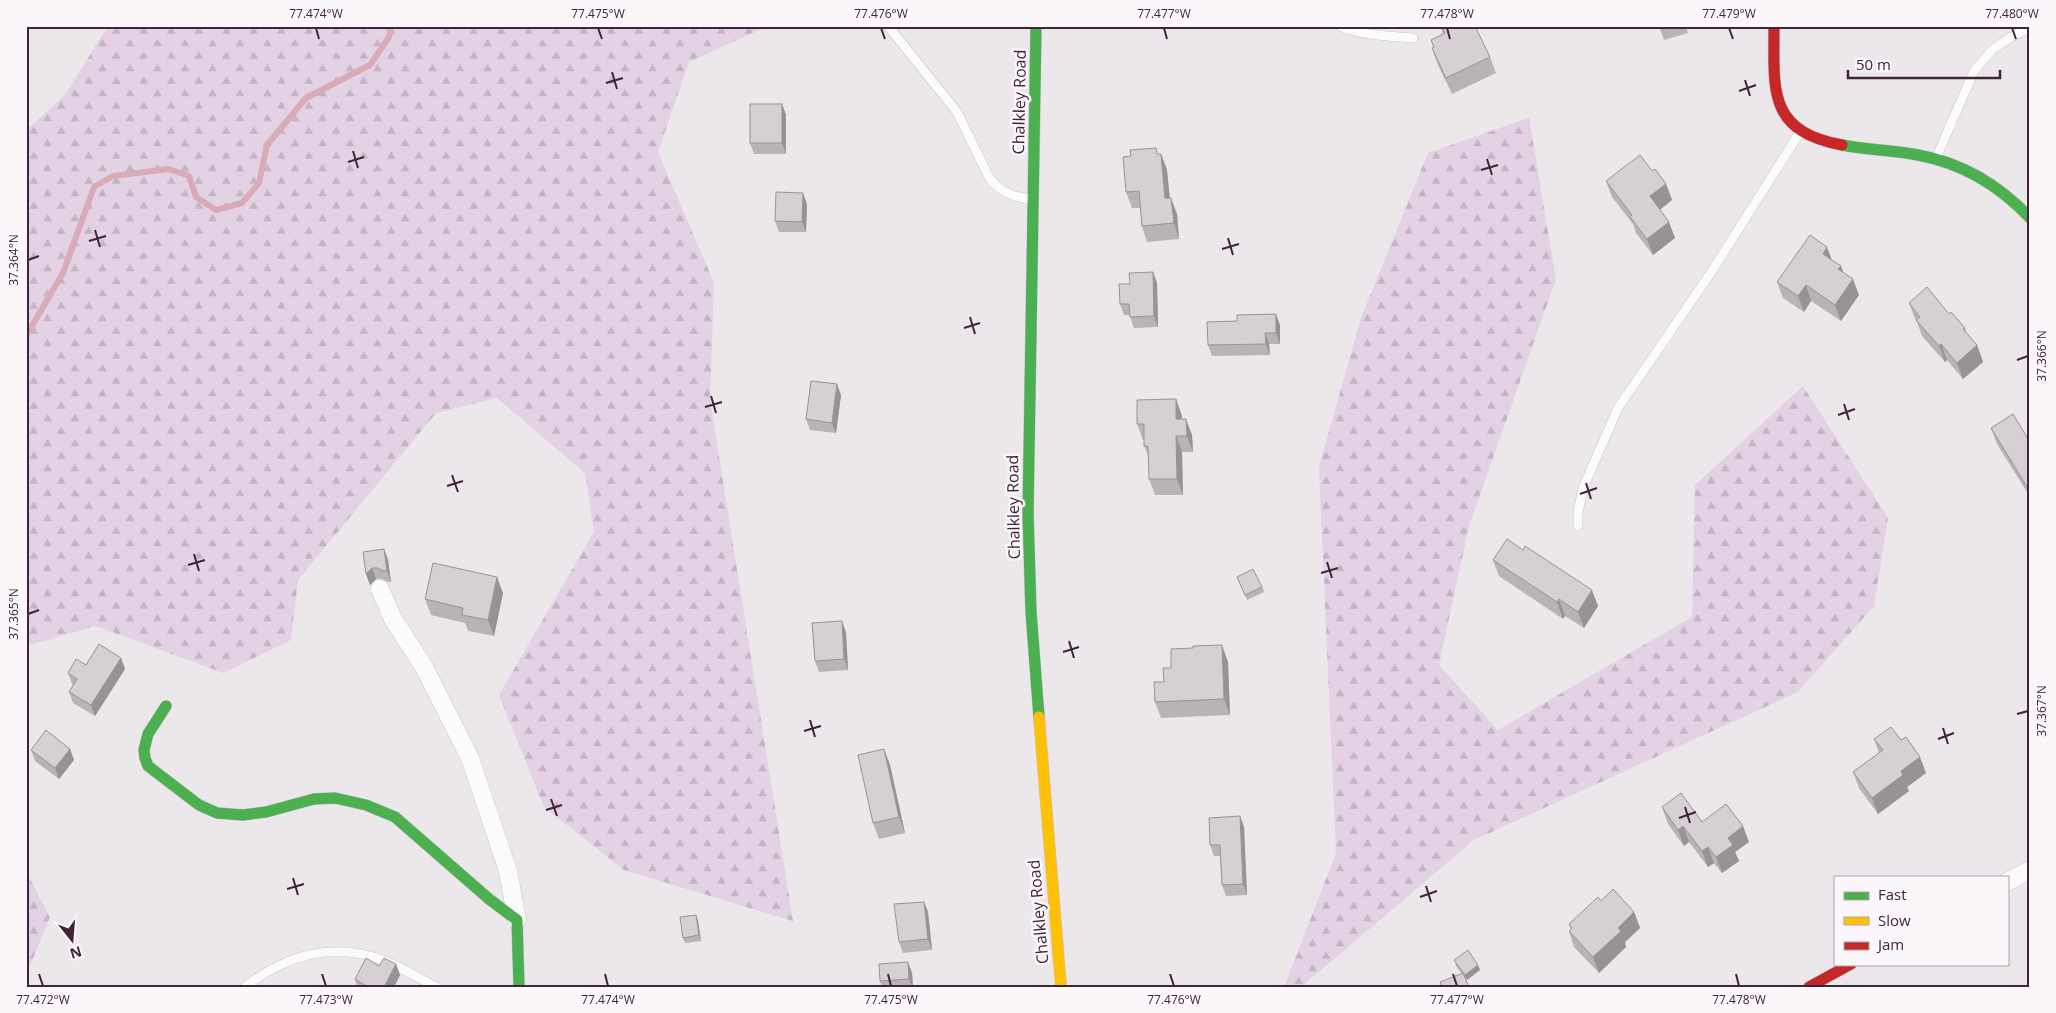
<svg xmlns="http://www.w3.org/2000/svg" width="2056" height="1013" viewBox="0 0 2056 1013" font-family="'Open Sans',sans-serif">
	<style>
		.forest { fill: url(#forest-firs) }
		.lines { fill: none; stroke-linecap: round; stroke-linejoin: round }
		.stream { stroke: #d8abb6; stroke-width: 6 }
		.lane-casing { stroke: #c9c4c8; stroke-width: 10 }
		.street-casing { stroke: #c9c4c8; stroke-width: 19 }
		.fast-casing { stroke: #c9c3c7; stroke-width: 12 }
		.slow-casing { stroke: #c9c3c7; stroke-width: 12 }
		.jam-casing { stroke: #c9c3c7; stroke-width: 12 }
		.lane { stroke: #fcfbfc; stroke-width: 9 }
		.street { stroke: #fcfbfc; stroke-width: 18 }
		.fast { stroke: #4caf50; stroke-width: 11 }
		.slow { stroke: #ffc107; stroke-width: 11 }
		.jam { stroke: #c62828; stroke-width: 11 }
		.wall { fill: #b8b3b7 }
		.shaded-wall { fill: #969295 }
		.building { fill: #d6d0d5; stroke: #969295 }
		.ticks { fill: none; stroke: #3f2536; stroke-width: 2 }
		.labels { text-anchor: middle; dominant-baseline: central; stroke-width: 5; stroke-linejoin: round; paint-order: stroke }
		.street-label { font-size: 16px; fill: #3f2536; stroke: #faf6fa }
		.neatline { fill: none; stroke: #3f2536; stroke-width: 2 }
		.ticks-label { font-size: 12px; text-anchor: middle; fill: #3f2536 }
	</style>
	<defs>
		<pattern id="forest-firs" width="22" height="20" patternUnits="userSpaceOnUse" patternTransform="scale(1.25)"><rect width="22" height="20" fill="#e2d2e3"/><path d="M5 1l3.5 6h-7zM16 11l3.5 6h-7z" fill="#c3b4c3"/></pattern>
	</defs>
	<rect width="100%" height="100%" fill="#ece7eb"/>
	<g class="forest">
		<polygon points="108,26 768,26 689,62 658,152 714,283 710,399 793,921 624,870 544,807 499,695 594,532 585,473 497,398 436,413 298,580 291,640 223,673 96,626 26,646 26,130 64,96"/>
		<polygon points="1529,118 1556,279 1469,526 1439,665 1498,730 1692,617 1695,485 1803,386 1888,518 1874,606 1798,692 1474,840 1301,987 1284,987 1336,853 1319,467 1361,318 1428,153"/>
		<polygon points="26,871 50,917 32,961 26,970"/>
	</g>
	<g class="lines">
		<polyline class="stream" points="26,336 63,273 94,187 113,176 169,169 189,176 196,197 216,210 242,203 259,183 267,145 306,98 370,65 389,37 391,26"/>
		<g class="lane-casing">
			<g id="lane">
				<path d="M 888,26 L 957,112 L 990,179 C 1002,193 1013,197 1031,199"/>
				<path d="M 1340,26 C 1362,36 1390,36 1413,38"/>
				<polyline points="1937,156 1974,71 1992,50 2011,37 2030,28"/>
				<polyline points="1578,526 1578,512 1583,488 1618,408 1712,271 1800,132"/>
				<path d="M 245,987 C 286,955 334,941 385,961 C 402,968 419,978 436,987"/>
			</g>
		</g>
		<g class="street-casing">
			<g id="street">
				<polyline points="380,589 393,619 424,667 470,758 508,871 517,920"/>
				<polyline points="2007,882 2030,870"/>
			</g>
		</g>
		<g class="fast-casing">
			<g id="fast">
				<polyline points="1036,26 1028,514 1031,612 1039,717"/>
				<path d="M 1842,145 C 1867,150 1893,150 1918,155 C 1962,163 2000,186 2030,218"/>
				<polyline points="166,706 148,734 144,750 145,758 148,766 199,805 217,813 243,815 266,812 314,799 335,798 366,805 395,817 489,899 517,920 519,987"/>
			</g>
		</g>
		<g class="slow-casing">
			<polyline id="slow" points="1039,717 1061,987"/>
		</g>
		<g class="jam-casing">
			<g id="jam">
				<path d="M 1774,26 C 1774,90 1767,131 1842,145"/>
				<polyline points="1809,987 1851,964"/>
			</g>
		</g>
		<use href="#lane" class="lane"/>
		<use href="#street" class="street"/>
		<use href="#fast" class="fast"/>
		<use href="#slow" class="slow"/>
		<use href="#jam" class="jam"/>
	</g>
	<g class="wall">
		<polygon points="1440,26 1475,26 1490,57 1496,73 1452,94 1438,65 1432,48 1434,48 1431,40 1443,34"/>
		<polygon points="1659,26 1686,26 1688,33 1664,40"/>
		<polygon points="782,104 786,115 786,154 754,154 750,143"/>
		<polygon points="1158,154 1161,154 1167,170 1170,198 1177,214 1179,239 1147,242 1142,226 1140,208 1132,208 1126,192"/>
		<polygon points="1652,171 1666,184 1672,200 1660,209 1675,238 1653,255 1636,233 1633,224 1612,197 1606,181"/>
		<polygon points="807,204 806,232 779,232 775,221"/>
		<polygon points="1832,260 1841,266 1843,272 1859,295 1841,321 1811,301 1804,312 1783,298 1777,282"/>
		<polygon points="1153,272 1157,283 1158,327 1134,328 1130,317 1130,315 1124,315 1120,304 1130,284"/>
		<polygon points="1909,303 1949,314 1965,328 1967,334 1977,345 1983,362 1963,379 1947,360 1945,362 1922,336 1917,322 1915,319"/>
		<polygon points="1280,325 1280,344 1269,344 1270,355 1212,356 1208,345"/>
		<polygon points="841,395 836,433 810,430 806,419"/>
		<polygon points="1176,399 1182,416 1182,419 1192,435 1193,452 1182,452 1183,495 1155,495 1149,479 1149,457 1144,446 1144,440 1143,440 1137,424"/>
		<polygon points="1991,428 2028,439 2030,438 2030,497 1997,444"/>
		<polygon points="384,549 388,560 391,582 388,582 382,579 376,579 370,585 366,574"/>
		<polygon points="1493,560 1598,606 1584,628 1565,616 1563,619 1499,576"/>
		<polygon points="1237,577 1262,587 1264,592 1247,600"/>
		<polygon points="503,593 494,636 468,631 465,623 431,615 425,599"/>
		<polygon points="846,632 848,670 819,672 815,661"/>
		<polygon points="121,658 125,669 95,716 73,703 69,692 73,685 72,684 68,673 86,665"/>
		<polygon points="1228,662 1230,715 1161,718 1155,702 1164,682 1171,668"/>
		<polygon points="1874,739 1901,740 1926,773 1907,787 1909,791 1878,814 1859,788 1853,772 1879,753"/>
		<polygon points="70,749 74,760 59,779 35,761 31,750"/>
		<polygon points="884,749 890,765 905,833 879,839 873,823"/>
		<polygon points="1662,807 1702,822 1749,842 1735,852 1739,861 1722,873 1714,863 1708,867 1689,842 1684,846 1668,824"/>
		<polygon points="1240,816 1244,827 1247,895 1226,896 1222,885 1220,856 1214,856 1210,845"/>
		<polygon points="1601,901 1634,912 1640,928 1625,942 1626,947 1599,973 1574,947 1569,931 1571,929 1569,924"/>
		<polygon points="924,902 928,912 932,950 903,953 899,942"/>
		<polygon points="696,915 698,921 701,941 685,943 683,938"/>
		<polygon points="1454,960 1480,970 1467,980 1456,966"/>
		<polygon points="908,962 912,973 913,987 882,987 880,981"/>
		<polygon points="396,964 400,975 394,987 357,987 355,979 379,966"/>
	</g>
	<g class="shaded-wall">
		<polygon points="782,104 786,115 786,154 782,143"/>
		<polygon points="1161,154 1167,170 1171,214 1165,198"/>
		<polygon points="1666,184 1672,200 1656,213 1650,196"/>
		<polygon points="803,193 807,204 806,232 802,222"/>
		<polygon points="1171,198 1177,214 1179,239 1174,223"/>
		<polygon points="1669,222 1675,238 1653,255 1647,239"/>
		<polygon points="1827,247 1833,263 1823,254"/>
		<polygon points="1841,266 1847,282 1838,269"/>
		<polygon points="1153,272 1157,283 1158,327 1154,316"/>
		<polygon points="1853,279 1859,295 1841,321 1835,305"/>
		<polygon points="1806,285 1811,301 1804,312 1798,296"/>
		<polygon points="1276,314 1280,325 1280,344 1276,333"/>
		<polygon points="1265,333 1269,344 1270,355 1266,344"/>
		<polygon points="1941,344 1947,360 1945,362 1939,346"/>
		<polygon points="1977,345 1983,362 1963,379 1957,363"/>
		<polygon points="837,384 841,395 836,433 832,423"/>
		<polygon points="1176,399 1182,416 1182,435 1176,419"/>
		<polygon points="1186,419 1192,435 1193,452 1187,436"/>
		<polygon points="1176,436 1182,452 1183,495 1177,479"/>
		<polygon points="384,549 388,560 391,582 387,571"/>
		<polygon points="372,568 376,579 370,585 366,574"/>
		<polygon points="497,577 503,593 494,636 488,620"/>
		<polygon points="1592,590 1598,606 1584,628 1578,612"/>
		<polygon points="1559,599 1565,616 1563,619 1557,602"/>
		<polygon points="842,621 846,632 848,670 844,659"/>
		<polygon points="1222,645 1228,662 1230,715 1224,699"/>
		<polygon points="121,658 125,669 95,716 91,705"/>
		<polygon points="70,749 74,760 59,779 55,768"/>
		<polygon points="884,749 890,765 905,833 899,817"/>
		<polygon points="1920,757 1926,773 1907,787 1909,791 1878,814 1872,798 1901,771"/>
		<polygon points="1240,816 1244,827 1247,895 1243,884"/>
		<polygon points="1683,826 1689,842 1684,846 1678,830"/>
		<polygon points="1743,826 1749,842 1735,852 1739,861 1722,873 1716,857 1728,838"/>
		<polygon points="1708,847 1714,863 1708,867 1702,851"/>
		<polygon points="924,902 928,912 932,950 928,939"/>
		<polygon points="1634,912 1640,928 1625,942 1626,947 1599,973 1593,957 1618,928"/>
		<polygon points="696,915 698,921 701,941 699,935"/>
		<polygon points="908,962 912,973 913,987 912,987 909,979"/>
		<polygon points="396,964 400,975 394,987 384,987"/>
		<polygon points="1478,965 1480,970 1467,980 1465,975"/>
	</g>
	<g class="building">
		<polygon points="1442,26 1475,26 1490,57 1446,78 1432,48 1434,47 1431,40 1445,33"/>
		<polygon points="1659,26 1669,26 1660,29"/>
		<rect x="750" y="104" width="32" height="39"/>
		<polygon points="1156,148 1157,154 1161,154 1165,198 1171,198 1174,223 1142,226 1139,191 1126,192 1123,157 1131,156 1130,150"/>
		<polygon points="1640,155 1652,171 1655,169 1666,184 1650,196 1669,222 1647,239 1630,217 1632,215 1606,181"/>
		<polygon points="776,192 803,193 802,222 775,221"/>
		<polygon points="1810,235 1827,247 1823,254 1841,266 1838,269 1853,279 1835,305 1806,285 1798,296 1777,282"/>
		<polygon points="1153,272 1154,316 1130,317 1129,304 1120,304 1119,284 1130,284 1129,273"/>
		<polygon points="1927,287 1949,314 1951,312 1965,328 1963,329 1977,345 1957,363 1941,344 1939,346 1916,320 1920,317 1909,303"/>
		<polygon points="1276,314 1276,333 1265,333 1266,344 1208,345 1207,322 1237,321 1237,315"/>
		<polygon points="811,381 837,384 832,423 806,419"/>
		<polygon points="1176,399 1176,419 1186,419 1187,436 1176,436 1177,479 1149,479 1148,446 1144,446 1144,424 1137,424 1137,400"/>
		<polygon points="2013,414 2028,439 2030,438 2029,490 1991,428"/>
		<polygon points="1507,539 1523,550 1525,546 1592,590 1578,612 1559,599 1557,602 1493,560"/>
		<polygon points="384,549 387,571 384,571 378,568 372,568 366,574 363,552"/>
		<polygon points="433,563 497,577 488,620 462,615 463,608 425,599"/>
		<polygon points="1253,569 1262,587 1245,595 1237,577"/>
		<polygon points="842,621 844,659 815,661 812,623"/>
		<polygon points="99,644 121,658 91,705 69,692 77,679 68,673 76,659 86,665"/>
		<polygon points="1222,645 1224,699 1155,702 1154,682 1164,682 1163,668 1171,668 1171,649 1193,648 1193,646"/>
		<polygon points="1891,727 1901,740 1906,737 1920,757 1901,771 1903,775 1872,798 1853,772 1883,750 1874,739"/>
		<polygon points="46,730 70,749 55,768 31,750"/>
		<polygon points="884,749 899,817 873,823 858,755"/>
		<polygon points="1681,793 1702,822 1726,804 1743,826 1728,838 1733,845 1716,857 1708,847 1702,851 1683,826 1678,830 1662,807"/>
		<polygon points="1240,816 1243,884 1222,885 1220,845 1210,845 1209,818"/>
		<polygon points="1613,889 1634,912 1618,928 1621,931 1593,957 1569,931 1572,928 1569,924 1598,897 1601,901"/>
		<polygon points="924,902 928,939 899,942 894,904"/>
		<polygon points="696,915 699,935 683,938 680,917"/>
		<polygon points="1468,950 1478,965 1465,975 1454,960"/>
		<polygon points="366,958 379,966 384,958 396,964 384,987 366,987 366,986 355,979"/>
		<polygon points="908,962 909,979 880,981 879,964"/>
		<polygon points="1463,973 1469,987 1436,987 1441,985 1440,982"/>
	</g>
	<path class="ticks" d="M 316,28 L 319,39M 598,28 L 602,39M 881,28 L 885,39M 1164,28 L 1167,39M 1447,28 L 1450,39M 1729,28 L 1733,39M 2012,28 L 2016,39M 612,72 L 617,89M 1745,80 L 1750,96M 606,83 L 623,78M 1739,91 L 1756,85M 353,151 L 358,168M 1487,159 L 1492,175M 348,162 L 364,157M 1481,170 L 1498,165M 95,230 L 100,247M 1228,238 L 1233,255M 89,241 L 106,236M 1222,249 L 1239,244M 28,260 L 39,256M 970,317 L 975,334M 964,328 L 980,323M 2017,360 L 2028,356M 711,396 L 716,413M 1844,404 L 1849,420M 705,407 L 722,402M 1838,415 L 1855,409M 452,475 L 458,492M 1586,483 L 1591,499M 447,486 L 463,481M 1580,494 L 1597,488M 194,554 L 199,571M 1327,562 L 1332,578M 188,565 L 205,560M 1321,573 L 1338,568M 28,614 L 39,610M 1069,641 L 1074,658M 1063,652 L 1079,647M 2017,714 L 2028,711M 810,720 L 815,737M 1943,728 L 1948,744M 804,731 L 821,726M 1938,739 L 1954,733M 551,799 L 557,816M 1685,807 L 1690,823M 546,810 L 562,805M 1679,818 L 1696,812M 293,878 L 298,895M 1426,886 L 1431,902M 287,889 L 304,884M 1420,897 L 1437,891M 39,974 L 43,986M 322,974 L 326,986M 605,974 L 608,986M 888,974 L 891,986M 1170,974 L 1174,986M 1453,974 L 1457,986M 1736,974 L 1739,986"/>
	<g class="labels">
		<g class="street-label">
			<text transform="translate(1019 102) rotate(-89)">Chalkley Road</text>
			<text transform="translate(1013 507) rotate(-91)">Chalkley Road</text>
			<text transform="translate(1038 912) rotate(-95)">Chalkley Road</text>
		</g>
	</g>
	<rect width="2056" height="1013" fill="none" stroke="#faf6fa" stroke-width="55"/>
	<rect x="1834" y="876" width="175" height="90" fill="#faf6fa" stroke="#afa2ac"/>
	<rect x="1844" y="892" width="25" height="8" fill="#4caf50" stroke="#afa2ac"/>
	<text x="1878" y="900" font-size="15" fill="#3f2536">Fast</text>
	<rect x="1844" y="917" width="25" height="8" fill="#ffc107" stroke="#afa2ac"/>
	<text x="1878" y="926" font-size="15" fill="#3f2536">Slow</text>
	<rect x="1844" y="942" width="25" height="8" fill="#c62828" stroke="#afa2ac"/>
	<text x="1878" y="950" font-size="15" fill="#3f2536">Jam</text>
	<g transform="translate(72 940) rotate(163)" stroke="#faf6fa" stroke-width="4" paint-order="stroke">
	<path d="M0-4L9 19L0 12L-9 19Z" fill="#3f2536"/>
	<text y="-8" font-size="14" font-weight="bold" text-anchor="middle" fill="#3f2536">N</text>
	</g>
	<path d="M1848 70v8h152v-8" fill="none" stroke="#3f2536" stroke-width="2.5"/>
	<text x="1856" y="70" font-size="15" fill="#3f2536" stroke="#faf6fa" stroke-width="4" paint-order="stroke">50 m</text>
	<rect x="28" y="28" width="2000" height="958" class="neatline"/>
	<g class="ticks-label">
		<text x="316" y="18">77.474°W</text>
		<text x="598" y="18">77.475°W</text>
		<text x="881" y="18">77.476°W</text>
		<text x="1164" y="18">77.477°W</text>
		<text x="1447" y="18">77.478°W</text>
		<text x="1729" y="18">77.479°W</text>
		<text x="2012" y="18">77.480°W</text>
		<text transform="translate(14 260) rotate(-90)" y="4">37.364°N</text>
		<text transform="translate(2042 356) rotate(-90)" y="4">37.366°N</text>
		<text transform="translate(14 614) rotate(-90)" y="4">37.365°N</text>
		<text transform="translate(2042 711) rotate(-90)" y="4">37.367°N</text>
		<text x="43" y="1004">77.472°W</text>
		<text x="326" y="1004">77.473°W</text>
		<text x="608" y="1004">77.474°W</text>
		<text x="891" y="1004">77.475°W</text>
		<text x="1174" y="1004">77.476°W</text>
		<text x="1457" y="1004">77.477°W</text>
		<text x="1739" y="1004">77.478°W</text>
	</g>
</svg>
